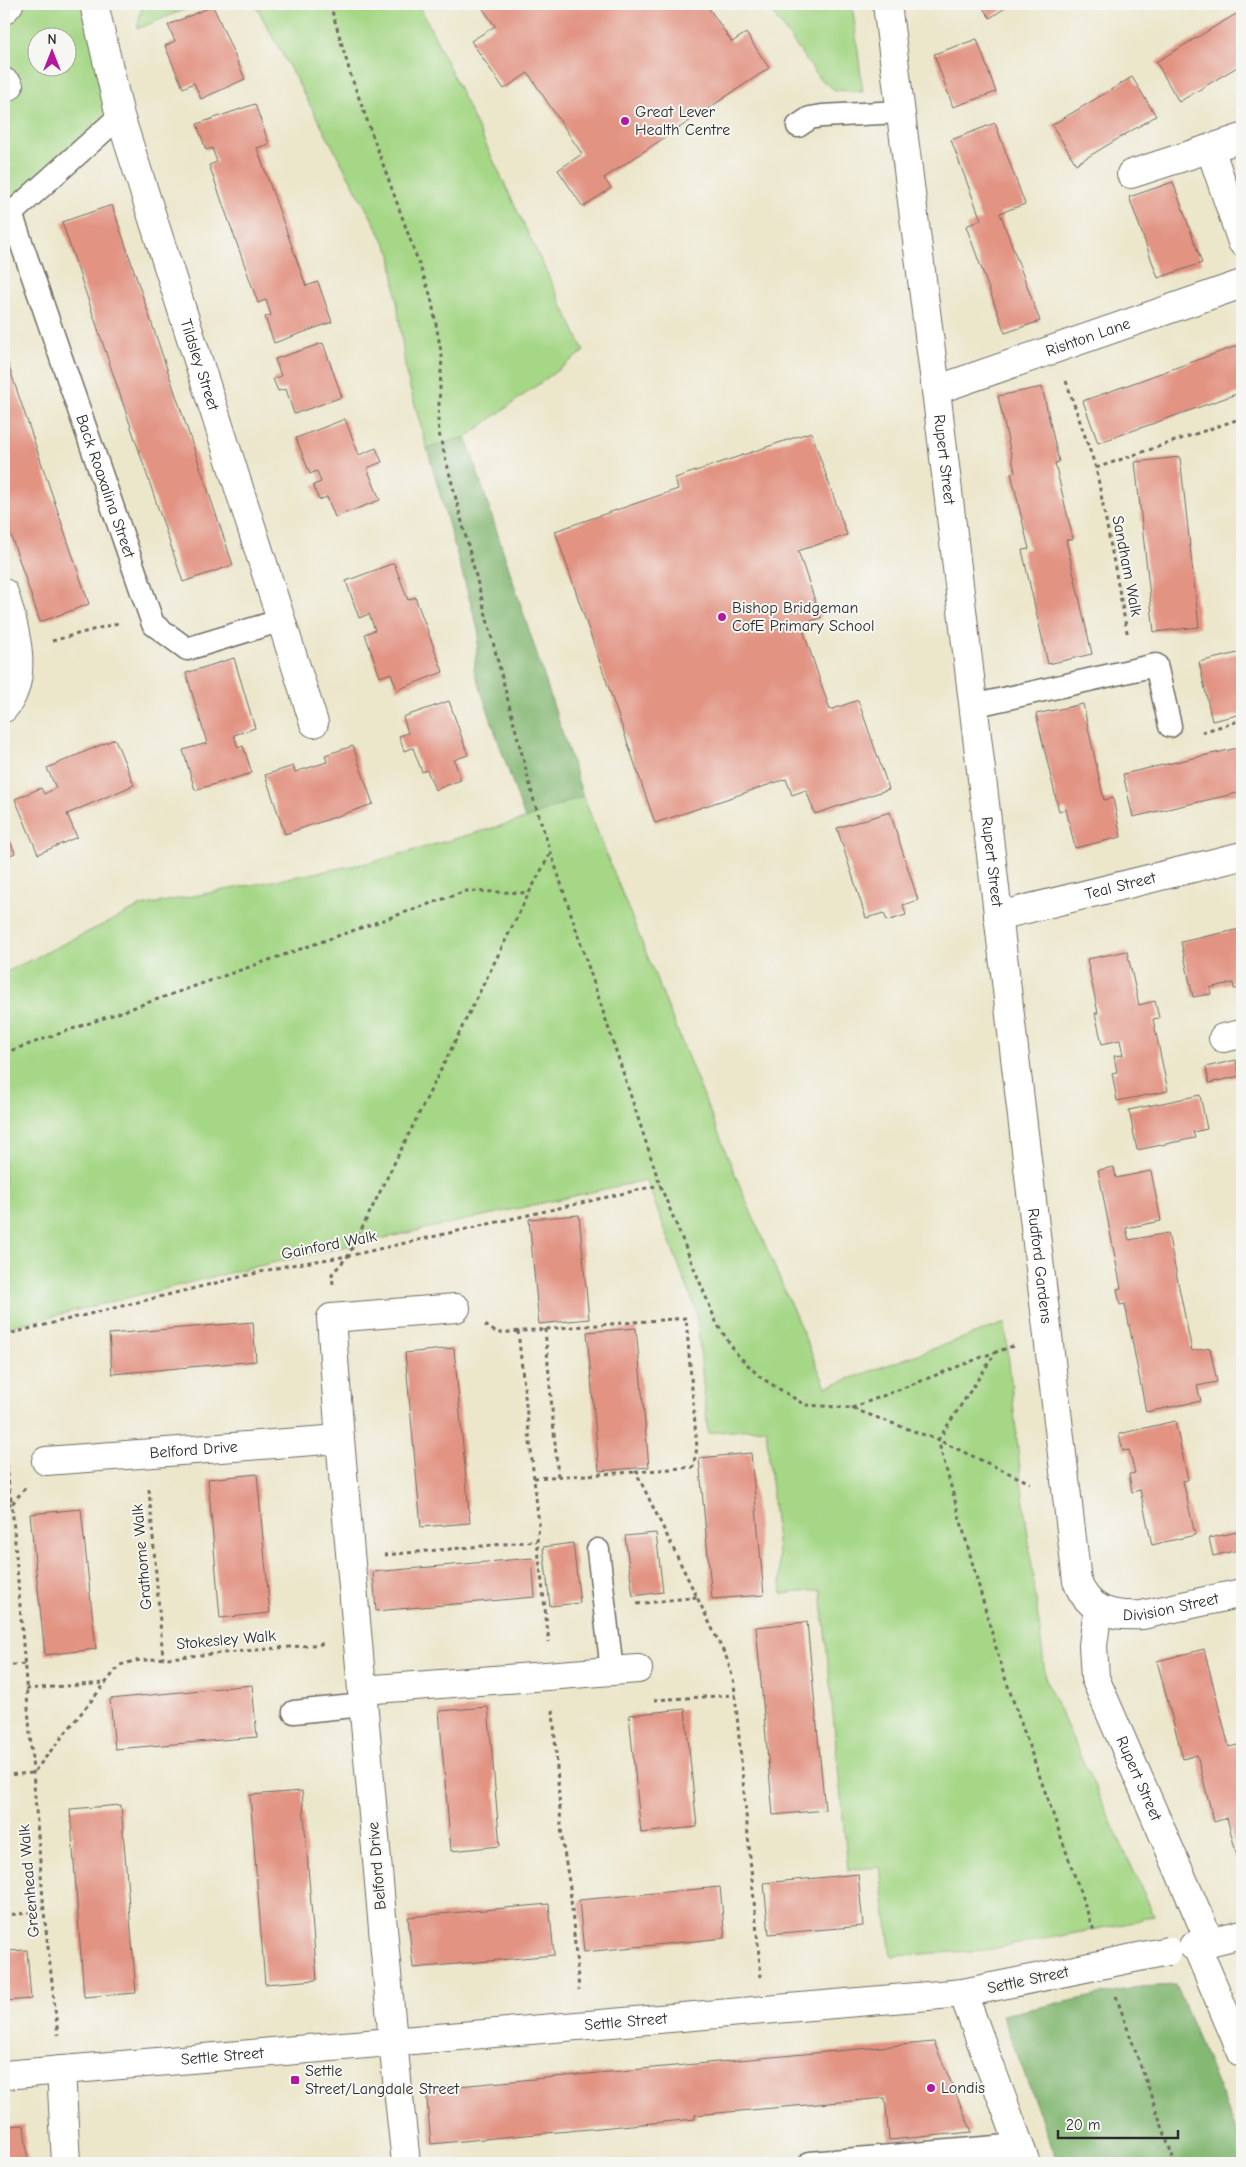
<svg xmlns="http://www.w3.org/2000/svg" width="1246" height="2167" viewBox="0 0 1246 2167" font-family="'Comic Neue',sans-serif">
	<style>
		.green { fill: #a5d786; stroke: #688158; fill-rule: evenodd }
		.forest { fill: #84b873; stroke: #58724f }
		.building { fill: #e29382 }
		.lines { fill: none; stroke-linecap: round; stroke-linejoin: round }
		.service-casing { stroke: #6f6c63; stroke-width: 25 }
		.minor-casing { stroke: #6f6c63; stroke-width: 30 }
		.path { stroke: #6f6c63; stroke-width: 3; stroke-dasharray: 4 4; stroke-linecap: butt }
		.service { stroke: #fff; stroke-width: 22 }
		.minor { stroke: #fff; stroke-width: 28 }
		.minor-bridge-casing { stroke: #6f6c63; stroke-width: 30; stroke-linecap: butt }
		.minor-bridge { stroke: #fff; stroke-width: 28 }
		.poi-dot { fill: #b5179e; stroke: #f6f6f2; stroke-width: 2 }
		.labels { text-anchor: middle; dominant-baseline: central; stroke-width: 4; stroke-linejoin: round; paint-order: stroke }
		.poi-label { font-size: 16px; fill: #2b2b2b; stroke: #f6f6f2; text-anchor: start }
		.street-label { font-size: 16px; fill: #2b2b2b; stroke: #f6f6f2 }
	</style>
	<rect width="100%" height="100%" fill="#f6f6f2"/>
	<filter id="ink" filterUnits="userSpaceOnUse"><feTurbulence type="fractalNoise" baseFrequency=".02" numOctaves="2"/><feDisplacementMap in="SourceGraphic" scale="10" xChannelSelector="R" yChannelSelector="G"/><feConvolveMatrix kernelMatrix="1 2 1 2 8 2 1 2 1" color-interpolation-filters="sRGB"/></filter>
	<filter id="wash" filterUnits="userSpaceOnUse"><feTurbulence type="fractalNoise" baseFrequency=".0096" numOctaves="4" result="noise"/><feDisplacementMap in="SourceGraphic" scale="20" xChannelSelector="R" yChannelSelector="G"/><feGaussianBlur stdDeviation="1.12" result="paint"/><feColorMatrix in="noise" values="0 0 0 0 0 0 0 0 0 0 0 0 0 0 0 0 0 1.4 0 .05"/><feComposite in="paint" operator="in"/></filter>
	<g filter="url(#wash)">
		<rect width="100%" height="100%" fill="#ece6cb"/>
		<g class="green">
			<path d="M 10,4 L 94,4 L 120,116 L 4,219 L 4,11 ZM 38,38 L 68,38 L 68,68 L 38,68 Z"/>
			<polygon points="145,4 198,4 137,29 141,10"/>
			<polygon points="255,4 419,4 584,351 466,437 427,448 406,373 391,254"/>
			<polygon points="766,4 852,4 863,92 835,90 819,78"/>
			<polygon points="583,796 736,1177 826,1387 1005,1323 1021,1479 1046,1681 1154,1915 1134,1922 986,1950 891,1956 880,1867 848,1870 821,1590 782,1594 766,1428 708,1433 696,1310 646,1180 245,1269 4,1328 4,973 141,906 372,862 525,819"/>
		</g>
		<g class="forest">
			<polygon points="466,437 583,796 525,819 474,670 479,633 427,448"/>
			<polygon points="1176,1985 1242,2143 1242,2163 1058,2163 1002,2015 1138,1987"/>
		</g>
		<g id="blocks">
			<g class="building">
				<polygon points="485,4 706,4 732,42 746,33 769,68 604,178 611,188 583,207 558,170 582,154 528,73 504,89 471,41 495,26 481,6"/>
				<polygon points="980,4 1011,4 990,18"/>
				<polygon points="213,6 245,79 201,99 194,83 183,88 165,46 175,41 168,25"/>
				<polygon points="1236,14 1242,24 1242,64 1179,102 1156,62"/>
				<polygon points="977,39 996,92 953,107 934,54"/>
				<polygon points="1132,77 1156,116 1076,164 1052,125"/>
				<polygon points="255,104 269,144 257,148 306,286 318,282 332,322 274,343 265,317 271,315 266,300 258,303 209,165 217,162 212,148 206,150 197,124"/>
				<polygon points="995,123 1025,204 1000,213 1040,321 1005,333 966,226 981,220 951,140"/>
				<polygon points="1173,182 1202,263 1158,278 1129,197"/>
				<polygon points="112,205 233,565 183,582 62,222"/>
				<polygon points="323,343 342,397 294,414 286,389 278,391 273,379 281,376 275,359"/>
				<polygon points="1242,344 1242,392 1098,443 1083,401"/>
				<polygon points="4,352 89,604 40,622 4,515"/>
				<polygon points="1042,387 1059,462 1055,463 1073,539 1066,540 1092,654 1048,664 1022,550 1029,549 1011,473 1015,472 998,396"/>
				<polygon points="345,419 359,455 376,448 382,462 367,468 380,500 335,517 327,497 319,500 313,485 321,482 317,471 310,474 296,438"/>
				<polygon points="811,432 847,535 798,551 821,618 801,624 830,710 858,700 889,789 815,814 806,790 792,795 786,779 655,823 555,531 678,489 675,478"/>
				<polygon points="1180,457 1199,627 1154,632 1135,462"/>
				<polygon points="394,563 408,600 415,597 443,672 397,690 391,673 380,677 365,634 375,630 369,614 359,618 346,581"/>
				<polygon points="1242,652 1242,714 1212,721 1199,662"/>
				<polygon points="234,658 255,728 234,735 238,748 243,746 252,773 195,790 183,750 207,743 186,673"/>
				<polygon points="449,701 468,755 454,760 461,780 435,790 427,770 422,772 413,748 404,751 399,736 408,733 403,717"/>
				<polygon points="1083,704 1104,800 1113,798 1121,837 1075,848 1066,809 1059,811 1036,714"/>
				<polygon points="115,739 134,785 67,814 77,837 38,854 15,799 41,788 44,794 56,788 47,768"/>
				<polygon points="353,746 373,804 285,834 265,775 293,766 295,772 327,762 325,755"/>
				<polygon points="1242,747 1242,792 1133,817 1123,774"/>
				<polygon points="890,812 918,900 903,905 906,915 887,921 884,913 866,918 837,828"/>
				<polygon points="4,826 15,853 4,858"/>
				<polygon points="1240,929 1242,938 1242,988 1234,989 1233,983 1221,985 1210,988 1211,994 1193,997 1181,942"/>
				<polygon points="1127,951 1139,1005 1155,1001 1159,1018 1153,1019 1168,1091 1117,1101 1112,1073 1117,1072 1114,1056 1123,1055 1120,1040 1102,1044 1095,1013 1098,1013 1087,959"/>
				<polygon points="1236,1060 1240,1076 1209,1083 1206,1067"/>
				<polygon points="1200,1095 1207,1129 1193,1132 1195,1138 1137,1150 1129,1110"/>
				<polygon points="1114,1167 1116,1178 1151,1171 1161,1221 1126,1228 1129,1240 1168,1233 1192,1351 1210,1348 1217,1382 1197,1386 1201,1401 1146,1412 1125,1304 1120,1305 1117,1289 1121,1288 1098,1170"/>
				<polygon points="579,1215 589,1319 539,1324 529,1219"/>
				<polygon points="253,1322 256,1361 112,1374 109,1334"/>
				<polygon points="636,1328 649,1467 599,1471 587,1332"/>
				<polygon points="454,1348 470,1523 421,1527 405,1353"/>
				<polygon points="1175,1421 1188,1480 1183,1481 1195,1535 1152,1545 1140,1490 1132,1492 1129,1474 1135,1473 1129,1450 1123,1451 1119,1434"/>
				<polygon points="751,1453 764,1595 712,1599 699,1458"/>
				<polygon points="257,1474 270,1613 220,1618 208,1479"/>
				<polygon points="81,1509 96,1649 45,1655 30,1514"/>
				<polygon points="1242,1531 1242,1549 1213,1556 1209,1538"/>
				<polygon points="656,1533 663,1592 633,1596 625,1536"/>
				<polygon points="573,1543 580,1603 550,1606 543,1547"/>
				<polygon points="532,1558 535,1597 376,1611 373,1572"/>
				<polygon points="807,1622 825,1810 773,1815 756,1627"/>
				<polygon points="1204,1649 1229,1747 1242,1744 1242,1875 1227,1818 1214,1822 1197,1755 1183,1759 1157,1661"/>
				<polygon points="252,1685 257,1737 115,1749 110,1699"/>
				<polygon points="488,1707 500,1846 451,1851 439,1711"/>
				<polygon points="685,1709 697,1827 641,1833 629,1715"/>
				<polygon points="302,1791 317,1980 265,1984 250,1795"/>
				<polygon points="121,1805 136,1993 84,1997 70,1809"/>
				<polygon points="858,1874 863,1926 769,1934 764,1883"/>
				<polygon points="720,1887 725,1938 584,1952 579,1900"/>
				<polygon points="549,1904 554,1955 413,1968 408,1917"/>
				<polygon points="27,1950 31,1999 4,2001 4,1951"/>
				<polygon points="934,2042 972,2132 889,2140 885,2098 695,2115 695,2119 431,2144 426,2089"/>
				<polygon points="24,2125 28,2163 4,2163 4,2126"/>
			</g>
		</g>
	</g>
	<g filter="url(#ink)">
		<use href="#blocks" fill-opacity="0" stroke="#6f6c63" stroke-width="1"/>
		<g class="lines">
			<g class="service-casing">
				<g id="service">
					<polyline points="798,126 810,118 822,116 900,112"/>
					<path id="s1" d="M 11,213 L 153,624 L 187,649 L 282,620"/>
					<polyline points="4,220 120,116"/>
					<polyline points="972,706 1156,665 1170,726"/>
					<polyline points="598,1550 612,1671"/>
					<polyline points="294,1712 363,1705"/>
					<polyline points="810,2163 1019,2145"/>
				</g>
			</g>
			<g class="minor-casing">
				<g id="minor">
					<path id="s2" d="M 94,4 L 120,116 L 314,723"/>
					<path id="s3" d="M 887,4 L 936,390 L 1077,1581 C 1088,1611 1112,1617 1142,1615 L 1242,1593"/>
					<polyline points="4,10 9,4"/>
					<polyline points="4,82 9,86"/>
					<polyline points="1210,148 1242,242"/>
					<polyline points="1131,174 1242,138"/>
					<path id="s4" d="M 936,390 L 1242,284"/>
					<path d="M 4,593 C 15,627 30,678 4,708"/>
					<path id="s5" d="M 998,916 L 1242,856"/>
					<polyline points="1223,1038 1242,1034"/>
					<path id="s6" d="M 46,1461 L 340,1439"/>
					<path id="s7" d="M 1098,1609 L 1093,1645 L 1095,1678 L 1210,1942"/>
					<polyline points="362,1690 638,1669"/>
					<polyline points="1196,1945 1242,2053"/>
					<polyline points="1193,1946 1242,1934"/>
					<polyline points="963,1993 1026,2163"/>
					<polyline points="61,2070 66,2163"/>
					<path id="s8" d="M 4,2075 L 963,1993 L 992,1987"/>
					<polyline points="406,2163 393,2042 340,1439 331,1318 456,1308"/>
				</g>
			</g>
			<g class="path">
				<polyline points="330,4 351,76 431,297 442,357 438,419 439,433 534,801 660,1185 717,1324 736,1353 760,1377 805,1405 851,1408 938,1440 1002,1669 1094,1931"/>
				<polyline points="1239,4 1242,9"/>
				<polyline points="1066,381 1096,468 1128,637"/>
				<polyline points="1096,468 1242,418"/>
				<polyline points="52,641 118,623"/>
				<polyline points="1202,732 1242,720"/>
				<polyline points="4,1053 466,891 529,893"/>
				<polyline points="333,1284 332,1274 348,1256 529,893 550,854"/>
				<polyline points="485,1325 497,1333 686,1318 697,1448 693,1467 636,1472 728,1661 734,1683 761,1977"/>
				<polyline points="545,1329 558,1477"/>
				<polyline points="518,1331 539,1525 537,1541 549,1642"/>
				<polyline points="4,1335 285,1266 348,1256 660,1185"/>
				<polyline points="1013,1346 996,1352 938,1440 1030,1483"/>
				<polyline points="852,1408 995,1352"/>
				<polyline points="4,1425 9,1489 12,1504 4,1504"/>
				<polyline points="534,1478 636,1472"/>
				<polyline points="25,1488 12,1504 44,1912 58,2035"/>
				<polyline points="149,1489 163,1658"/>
				<polyline points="384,1555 537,1541"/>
				<polyline points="637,1604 697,1597"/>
				<polyline points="4,1666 25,1664"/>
				<polyline points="26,1689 106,1683"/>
				<polyline points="654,1700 735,1695"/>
				<polyline points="553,1710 562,1839 570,1888 579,1990"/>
				<polyline points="4,1775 33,1773 120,1665 134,1661 323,1644"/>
				<polyline points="4,1915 44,1912"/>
				<polyline points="1116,1996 1175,2163"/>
			</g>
			<use href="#service" class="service"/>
			<use href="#minor" class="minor"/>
			<g class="minor-bridge-casing">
				<polyline id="minor-bridge" points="992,1987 1168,1951"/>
			</g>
			<use href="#minor-bridge" class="minor-bridge"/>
		</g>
	</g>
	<g class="poi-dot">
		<circle cx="625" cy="121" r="5"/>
		<circle cx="722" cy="617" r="5"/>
		<rect x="290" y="2075" width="10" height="10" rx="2.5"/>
		<circle cx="931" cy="2088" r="5"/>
	</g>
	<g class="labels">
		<g class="poi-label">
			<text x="635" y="112">Great Lever<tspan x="635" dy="18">Health Centre</tspan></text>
			<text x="732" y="608">Bishop Bridgeman<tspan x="732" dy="18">CofE Primary School</tspan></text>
			<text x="305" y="2071">Settle<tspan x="305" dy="18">Street/Langdale Street</tspan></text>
			<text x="941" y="2088">Londis</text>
		</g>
		<g class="street-label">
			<text stroke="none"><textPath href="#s4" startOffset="161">Rishton Lane</textPath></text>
			<text stroke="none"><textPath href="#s2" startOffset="376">Tildsley Street</textPath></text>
			<text stroke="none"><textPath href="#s3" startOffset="459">Rupert Street</textPath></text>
			<text stroke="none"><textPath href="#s1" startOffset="289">Back Roaxalina Street</textPath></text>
			<text transform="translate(1127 566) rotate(79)">Sandham Walk</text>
			<text stroke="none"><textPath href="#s3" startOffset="864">Rupert Street</textPath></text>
			<text stroke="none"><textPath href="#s5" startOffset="126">Teal Street</textPath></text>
			<text transform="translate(329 1245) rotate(-11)">Gainford Walk</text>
			<text stroke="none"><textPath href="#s3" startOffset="1271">Rudford Gardens</textPath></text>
			<text stroke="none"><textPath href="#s6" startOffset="148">Belford Drive</textPath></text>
			<text transform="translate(142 1557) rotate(-95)">Grathome Walk</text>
			<text stroke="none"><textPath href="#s3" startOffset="1698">Division Street</textPath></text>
			<text transform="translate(226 1640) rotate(-5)">Stokesley Walk</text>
			<text stroke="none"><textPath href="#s7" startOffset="179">Rupert Street</textPath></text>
			<text transform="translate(377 1866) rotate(-95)">Belford Drive</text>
			<text transform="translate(29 1881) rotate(-95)">Greenhead Walk</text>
			<text transform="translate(1028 1980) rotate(-12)">Settle Street</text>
			<text stroke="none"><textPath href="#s8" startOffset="624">Settle Street</textPath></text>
			<text stroke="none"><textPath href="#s8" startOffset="219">Settle Street</textPath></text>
		</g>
	</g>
	<rect width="1246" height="2167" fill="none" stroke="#f6f6f2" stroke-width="20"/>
	<g transform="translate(52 52)"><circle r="24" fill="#f6f6f2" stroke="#a5a5a2"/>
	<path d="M0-4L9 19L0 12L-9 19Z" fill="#b5179e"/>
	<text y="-8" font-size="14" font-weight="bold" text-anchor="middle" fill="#2b2b2b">N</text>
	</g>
	<path d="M1058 2130v8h120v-8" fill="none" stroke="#2b2b2b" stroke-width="2.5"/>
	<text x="1066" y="2130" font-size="15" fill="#2b2b2b" stroke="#f6f6f2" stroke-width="4" paint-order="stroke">20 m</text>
</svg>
